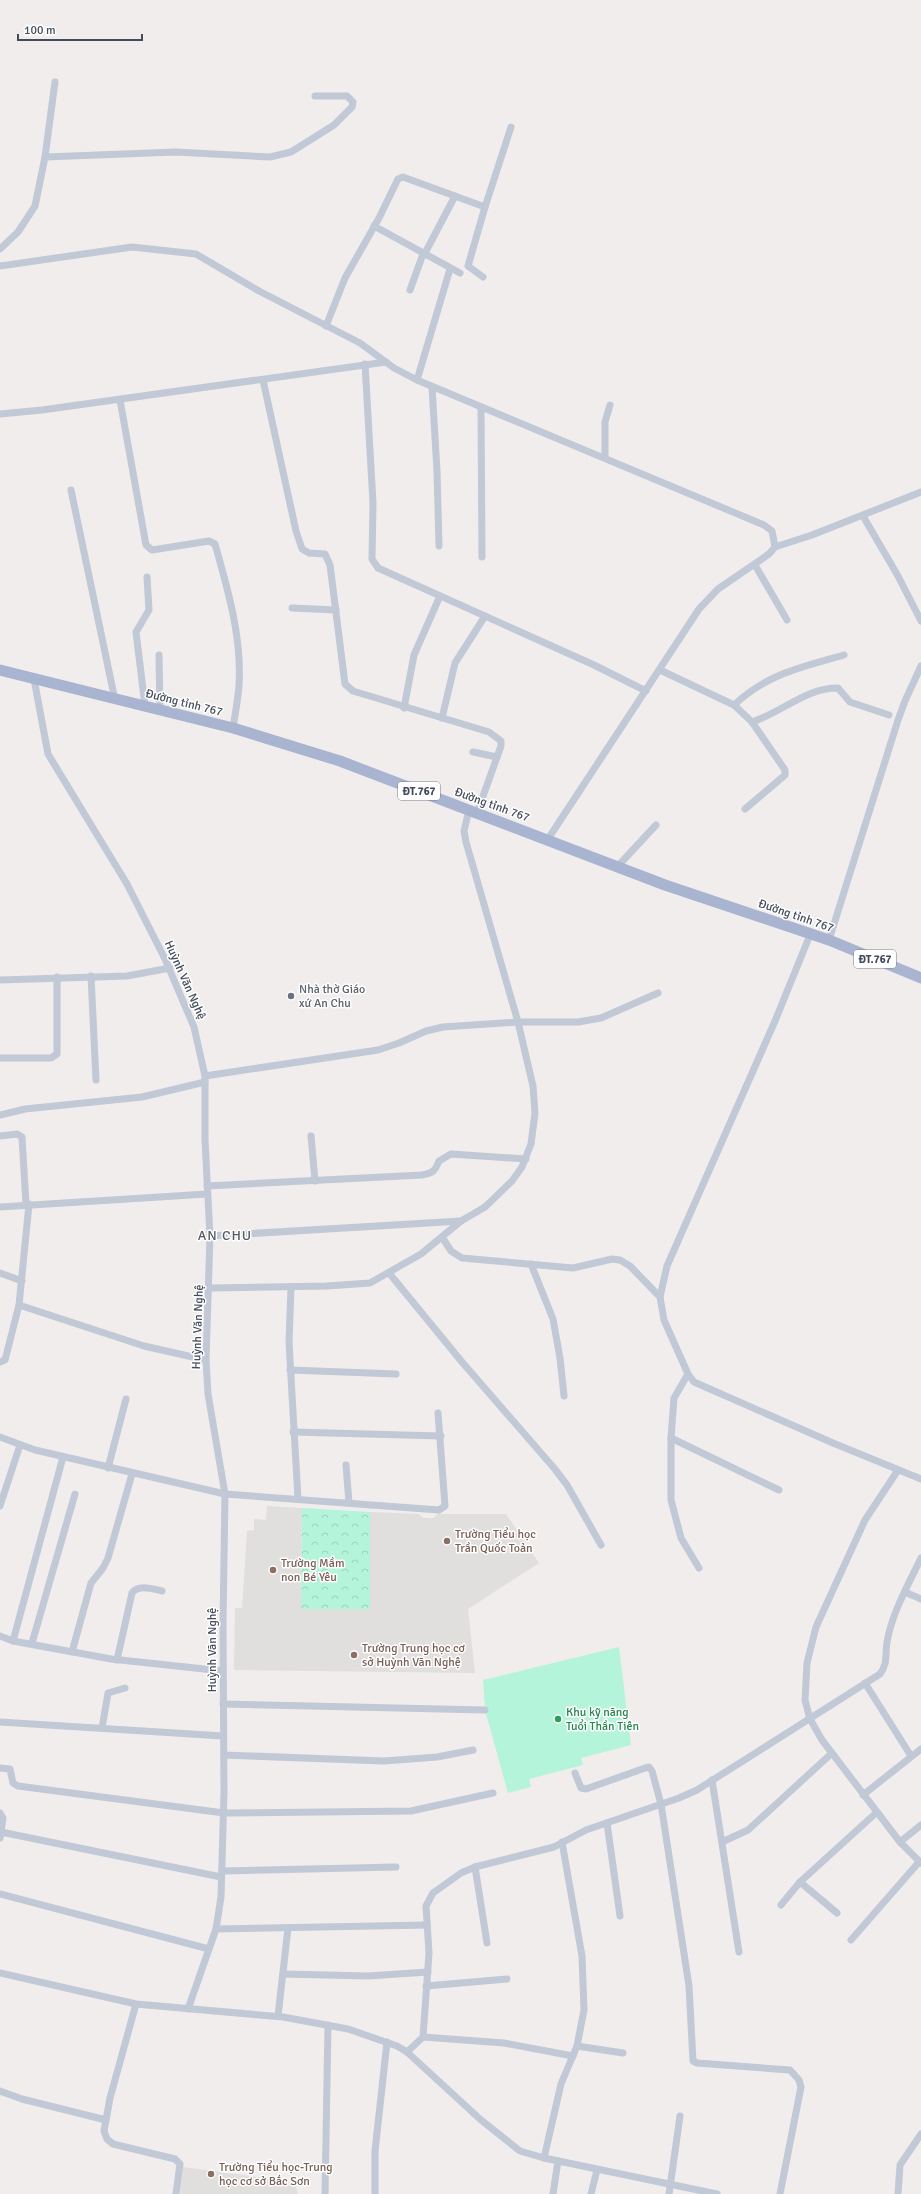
<svg xmlns="http://www.w3.org/2000/svg" width="921" height="2194" viewBox="0 0 921 2194" font-family="Signika,sans-serif">
	<style>
		.education { fill: #e1dede }
		.forest { fill: url(#forest-crowns) }
		.garden { fill: #b4f4da }
		.lines { fill: none; stroke-linecap: round; stroke-linejoin: round }
		.street { stroke: #c1c8d6; stroke-width: 7 }
		.primary { stroke: #a8b4d0; stroke-width: 11 }
		.worship-dot { fill: #6b7280; stroke: #fff; stroke-width: 1.5 }
		.education-dot { fill: #8d6e63; stroke: #fff; stroke-width: 1.5 }
		.leisure-dot { fill: #2e9e5b; stroke: #fff; stroke-width: 1.5 }
		.labels { text-anchor: middle; dominant-baseline: central; stroke-width: 3; stroke-linejoin: round; paint-order: stroke }
		.shield { fill: #fff; stroke: #7b818d; stroke-width: 1 }
		.shield-label { font-size: 11px; font-weight: bold; fill: #434b5c }
		.street-label { font-size: 12px; fill: #434b5c; stroke: #fff }
		.worship-label { font-size: 12px; fill: #5b616d; stroke: #fff; text-anchor: start }
		.education-label { font-size: 12px; fill: #785e54; stroke: #fff; text-anchor: start }
		.leisure-label { font-size: 12px; fill: #27864d; stroke: #fff; text-anchor: start }
		.quarter-label { font-size: 14px; letter-spacing: 1px; fill: #585b63; stroke: #fff }
	</style>
	<defs>
		<pattern id="forest-crowns" width="20" height="18" patternUnits="userSpaceOnUse"><rect width="20" height="18" fill="#b4f4da"/><path d="M2 6a3 3 0 1 1 6 0M12 15a3 3 0 1 1 6 0" fill="none" stroke="#9cd3be"/></pattern>
	</defs>
	<rect width="100%" height="100%" fill="#f0edec"/>
	<g class="education">
		<polygon points="267,1506 302,1508 301,1608 370,1609 370,1512 419,1514 423,1518 434,1518 437,1514 506,1514 539,1563 468,1609 475,1673 234,1670 235,1608 242,1608 247,1531 254,1530 254,1519 266,1520"/>
		<polygon points="183,2167 294,2182 298,2194 180,2194"/>
	</g>
	<polygon class="forest" points="302,1508 370,1512 370,1609 301,1609"/>
	<polygon class="garden" points="619,1647 631,1745 581,1758 583,1765 529,1779 531,1787 508,1793 485,1710 483,1680"/>
	<g class="lines">
		<g class="street">
			<polyline points="45,157 176,152 270,157 291,152 334,125 352,107 353,102 347,96 315,96"/>
			<polyline points="374,226 460,273"/>
			<polyline points="0,249 18,232 35,206 45,157 55,82"/>
			<polyline points="424,255 455,196"/>
			<polyline points="0,266 132,247 196,254 259,291 360,343 394,368 417,380 764,525 772,531 775,547 769,554 718,589 699,609 548,839"/>
			<polyline points="483,277 468,266 485,207"/>
			<polyline points="410,290 423,254"/>
			<polyline points="326,326 345,278 379,218 398,179 403,177 485,207 511,127"/>
			<polyline points="365,364 373,503 372,559 378,568 594,665 646,691"/>
			<polyline points="263,380 296,531 302,549 309,553 325,554 330,565 345,684 353,691 489,732 501,741 501,746 477,813"/>
			<polyline points="417,380 450,269"/>
			<polyline points="432,387 437,471 439,546"/>
			<path d="M 120,400 L 146,545 L 152,550 L 209,541 L 215,544 C 228,590 242,638 239,685 C 238,700 235,714 233,728"/>
			<polyline points="481,407 482,557"/>
			<polyline points="0,414 42,410 386,362"/>
			<polyline points="605,457 605,422 610,405"/>
			<polyline points="71,490 115,700"/>
			<polyline points="863,516 898,576 921,621"/>
			<polyline points="775,547 812,535 921,492"/>
			<polyline points="755,565 787,620"/>
			<polyline points="292,608 336,610"/>
			<polyline points="159,655 160,710"/>
			<polyline points="660,670 734,705 752,722 785,770 785,775 745,809"/>
			<polyline points="34,679 48,754 127,884 165,959 194,1027 205,1076 205,1140 210,1236 206,1360 208,1394 225,1494 223,1624 224,1792 221,1897 216,1929 188,2009"/>
			<path d="M 734,705 C 767,674 801,667 844,655"/>
			<polyline points="145,706 136,632 149,610 147,577"/>
			<polyline points="404,708 414,655 440,596"/>
			<polyline points="442,718 455,663 485,616"/>
			<path d="M 752,722 C 783,712 805,688 838,688 L 850,702 L 889,715"/>
			<polyline points="473,752 497,757"/>
			<polyline points="617,867 656,825"/>
			<polyline points="810,935 775,1021 667,1266 660,1297 664,1320 688,1374 694,1382 833,1443 921,1479"/>
			<polyline points="829,940 898,720 905,701 921,666"/>
			<polyline points="91,976 96,1080"/>
			<polyline points="0,980 127,976 170,968"/>
			<polyline points="0,1058 51,1058 57,1054 57,977"/>
			<polyline points="205,1076 378,1050 399,1043 426,1031 443,1027 518,1022 578,1022 601,1018 658,993"/>
			<polyline points="0,1115 25,1109 142,1097 205,1082"/>
			<polyline points="0,1136 17,1134 22,1137 26,1204"/>
			<polyline points="311,1136 315,1181"/>
			<path d="M 207,1186 L 422,1175 C 433,1173 435,1171 439,1161 L 451,1154 L 526,1159"/>
			<polyline points="0,1207 207,1194"/>
			<polyline points="210,1236 461,1221"/>
			<polyline points="442,1237 451,1251 462,1258 573,1268 612,1259 620,1260 630,1266 660,1297"/>
			<polyline points="531,1264 553,1319 560,1358 564,1396"/>
			<polyline points="0,1273 22,1281"/>
			<polyline points="389,1273 462,1362 554,1468 567,1485 601,1545"/>
			<polyline points="291,1287 289,1342 298,1499"/>
			<polyline points="210,1288 327,1286 370,1283 421,1254 461,1221 485,1207 512,1181 522,1167 531,1144 535,1113 533,1086 518,1022 466,842 464,831 469,810"/>
			<polyline points="19,1305 144,1346 206,1360"/>
			<polyline points="0,1362 5,1360 19,1305 29,1204"/>
			<polyline points="290,1370 396,1374"/>
			<polyline points="688,1374 674,1398 671,1438 671,1500 681,1538 699,1568"/>
			<polyline points="293,1432 441,1436"/>
			<polyline points="0,1437 35,1450 225,1494 439,1510 445,1506 438,1413"/>
			<polyline points="671,1438 779,1490"/>
			<polyline points="346,1465 349,1503"/>
			<polyline points="108,1468 126,1399"/>
			<polyline points="898,1470 865,1520 816,1627 807,1663 805,1700 810,1719 822,1740 900,1842 921,1863"/>
			<polyline points="0,1506 20,1445"/>
			<polyline points="905,1592 921,1599"/>
			<polyline points="0,1636 13,1641 111,1659 223,1671"/>
			<polyline points="13,1641 63,1457"/>
			<polyline points="32,1643 75,1494"/>
			<polyline points="72,1652 91,1583 103,1568 108,1558 132,1474"/>
			<path d="M 117,1660 L 132,1593 C 138,1584 153,1589 162,1591"/>
			<polyline points="865,1683 911,1756"/>
			<polyline points="223,1704 485,1710"/>
			<polyline points="0,1722 223,1736"/>
			<polyline points="102,1728 108,1693 125,1688"/>
			<polyline points="224,1755 384,1761 437,1757 473,1750"/>
			<polyline points="0,1768 10,1769 13,1783 18,1786 224,1813 411,1811 493,1793"/>
			<polyline points="575,1773 581,1788 586,1789 645,1768 649,1767 652,1771 661,1804 689,1986 693,2061 697,2063 790,2070 799,2080 801,2087 780,2194"/>
			<polyline points="712,1780 739,1952"/>
			<polyline points="863,1795 921,1749"/>
			<polyline points="0,1813 3,1818 0,1838"/>
			<polyline points="607,1823 620,1916"/>
			<polyline points="1,1832 221,1877"/>
			<polyline points="722,1842 748,1830 832,1753"/>
			<polyline points="900,1842 921,1825"/>
			<polyline points="475,1867 487,1943"/>
			<polyline points="222,1871 396,1867"/>
			<polyline points="800,1882 837,1913"/>
			<polyline points="0,1894 209,1949"/>
			<polyline points="781,1905 800,1882 877,1812"/>
			<polyline points="216,1929 427,1925"/>
			<polyline points="851,1940 919,1862"/>
			<polyline points="0,1973 136,2004 283,2017 348,2029 397,2046 407,2052 481,2120 520,2151 544,2158 717,2194"/>
			<polyline points="283,1974 368,1976 428,1972"/>
			<polyline points="426,1986 507,1979"/>
			<polyline points="136,2004 110,2098 104,2131 107,2139 113,2144 175,2159 180,2164 176,2194"/>
			<polyline points="278,2016 288,1928"/>
			<polyline points="423,2037 504,2043 573,2056"/>
			<polyline points="577,2046 623,2053"/>
			<path d="M 407,2052 L 423,2037 L 429,1953 L 426,1906 L 433,1893 L 461,1873 L 475,1867 L 554,1847 L 586,1830 L 679,1798 L 697,1790 L 880,1674 C 888,1664 885,1654 887,1642 C 892,1613 908,1585 921,1558"/>
			<polyline points="0,2091 22,2099 106,2120"/>
			<polyline points="544,2158 561,2084 577,2046 584,2010 582,1956 562,1842"/>
			<polyline points="325,2194 328,2025"/>
			<polyline points="375,2194 375,2151 387,2042"/>
			<polyline points="553,2194 558,2161"/>
			<polyline points="591,2194 597,2170"/>
			<polyline points="669,2194 680,2116"/>
			<polyline points="898,2194 900,2165 921,2134"/>
		</g>
		<polyline class="primary" points="0,670 233,728 340,761 665,885 829,940 921,978"/>
	</g>
	<circle class="worship-dot" cx="291" cy="996" r="4"/>
	<g class="education-dot">
		<circle cx="447" cy="1541" r="4"/>
		<circle cx="273" cy="1570" r="4"/>
		<circle cx="354" cy="1655" r="4"/>
		<circle cx="211" cy="2174" r="4"/>
	</g>
	<circle class="leisure-dot" cx="558" cy="1719" r="4"/>
	<g class="labels">
		<g class="shield">
			<rect x="398" y="782" width="42" height="18" rx="3"/>
			<rect x="854" y="950" width="42" height="18" rx="3"/>
		</g>
		<g class="shield-label">
			<text x="419" y="791">ĐT.767</text>
			<text x="875" y="959">ĐT.767</text>
		</g>
		<g class="street-label">
			<text transform="translate(184 703) rotate(14)">Đường tỉnh 767</text>
			<text transform="translate(492 805) rotate(20)">Đường tỉnh 767</text>
			<text transform="translate(796 916) rotate(19)">Đường tỉnh 767</text>
			<text transform="translate(185 980) rotate(66)">Huỳnh Văn Nghệ</text>
			<text transform="translate(198 1327) rotate(-88)">Huỳnh Văn Nghệ</text>
			<text transform="translate(212 1650) rotate(-90)">Huỳnh Văn Nghệ</text>
		</g>
		<g class="worship-label">
			<text x="299" y="989">Nhà thờ Giáo<tspan x="299" dy="14">xứ An Chu</tspan></text>
		</g>
		<g class="education-label">
			<text x="455" y="1534">Trường Tiểu học<tspan x="455" dy="14">Trần Quốc Toản</tspan></text>
			<text x="281" y="1563">Trường Mầm<tspan x="281" dy="14">non Bé Yêu</tspan></text>
			<text x="362" y="1648">Trường Trung học cơ<tspan x="362" dy="14">sở Huỳnh Văn Nghệ</tspan></text>
			<text x="219" y="2167">Trường Tiểu học-Trung<tspan x="219" dy="14">học cơ sở Bắc Sơn</tspan></text>
		</g>
		<g class="leisure-label">
			<text x="566" y="1712">Khu kỹ năng<tspan x="566" dy="14">Tuổi Thần Tiên</tspan></text>
		</g>
		<g class="quarter-label">
			<text x="225" y="1235">AN CHU</text>
		</g>
	</g>
	<path d="M18 34v6h124v-6" fill="none" stroke="#434b5c" stroke-width="2"/>
	<text x="24" y="34" font-size="12" fill="#434b5c" stroke="#ffffff" stroke-width="3" paint-order="stroke">100 m</text>
</svg>
